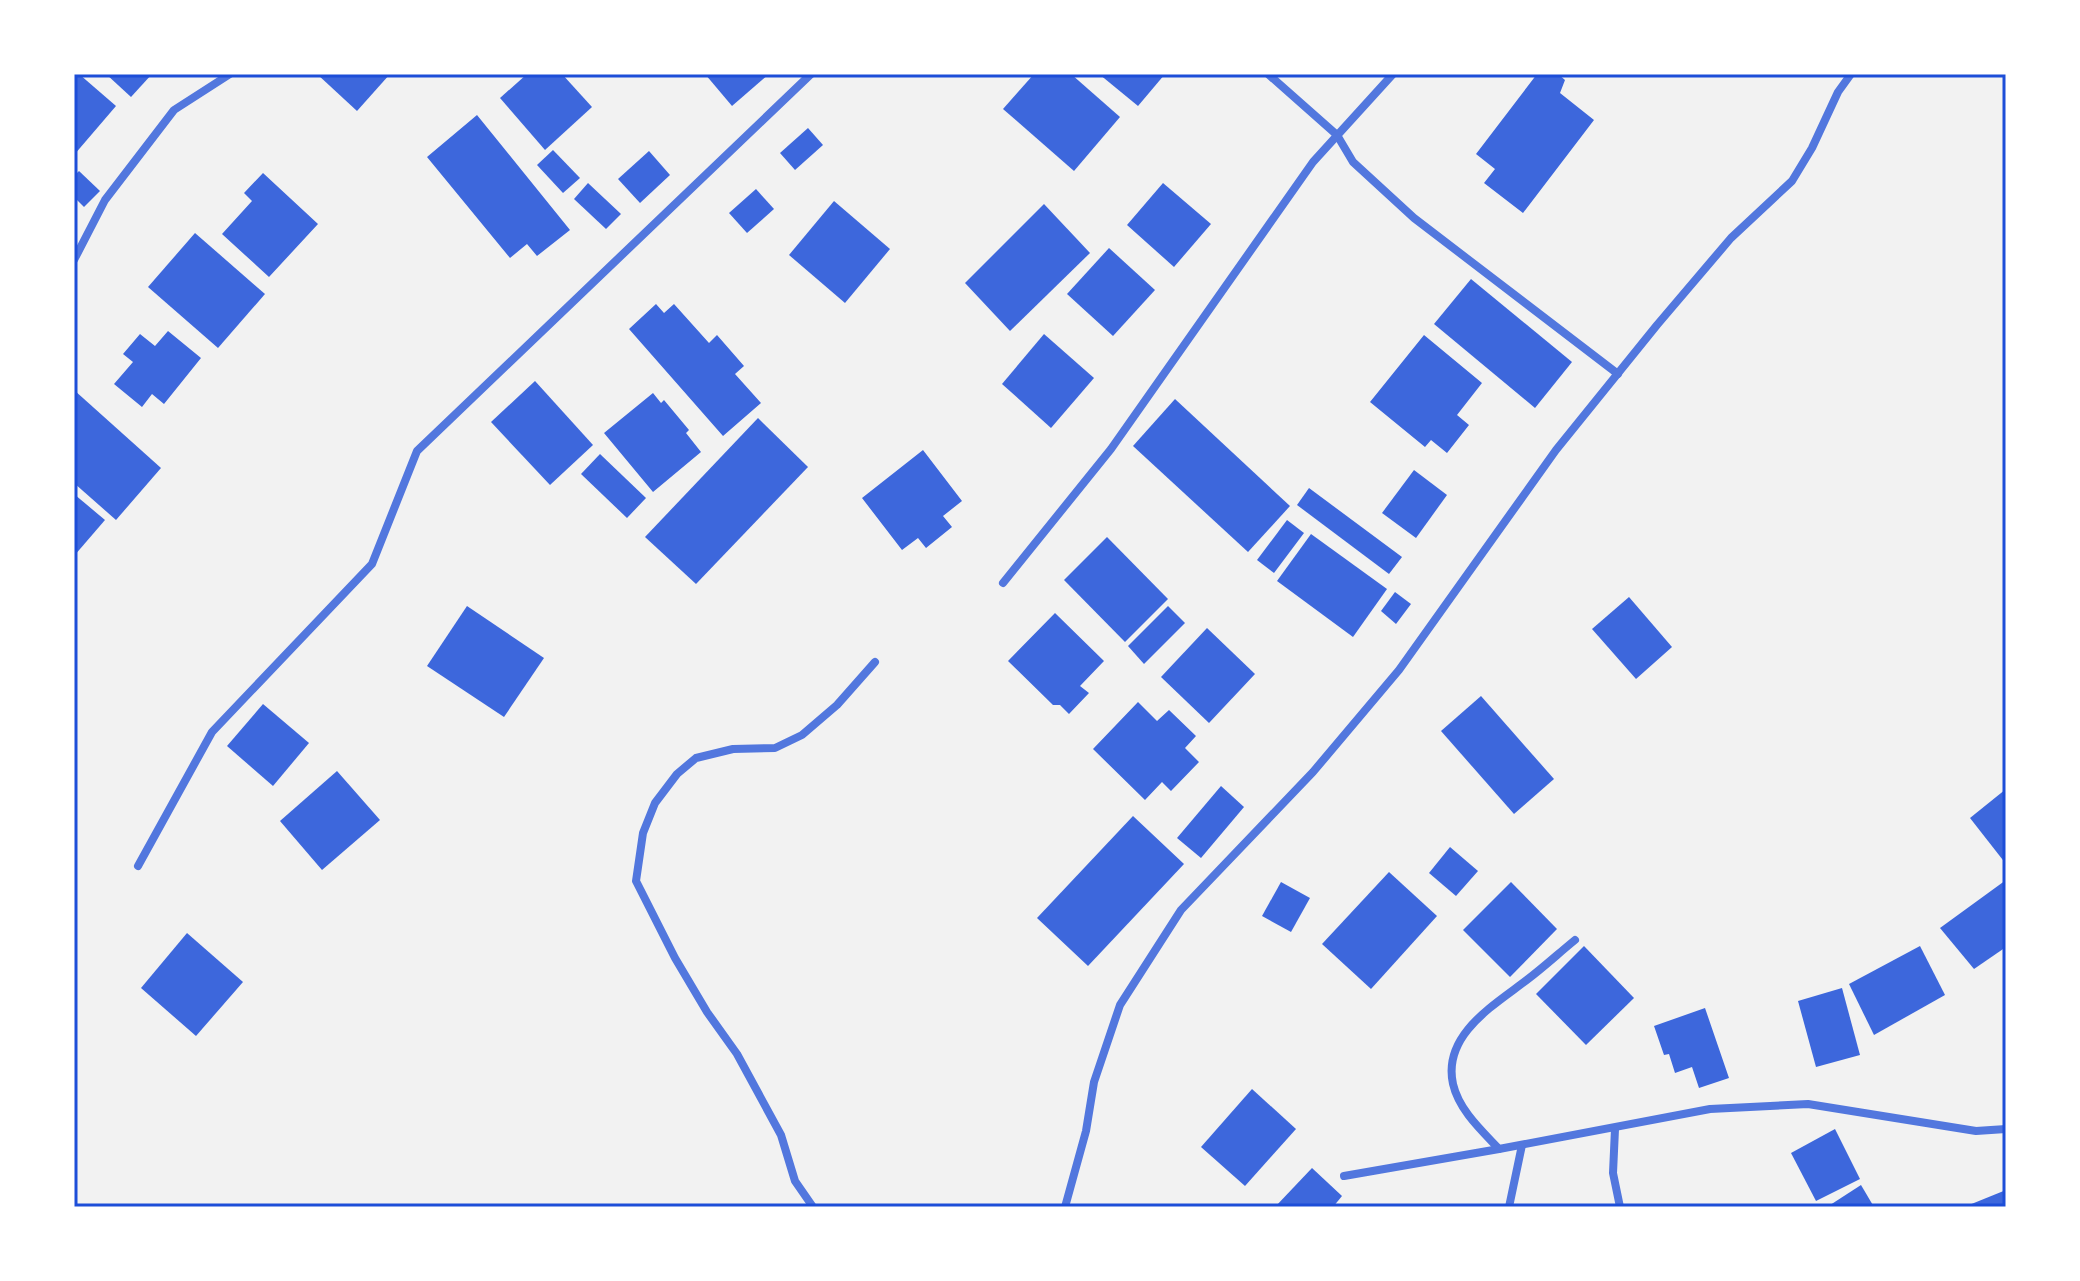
<svg xmlns="http://www.w3.org/2000/svg" width="2080" height="1281" viewBox="0 0 2080 1281" font-family="Mulish,sans-serif">
	<style>
		.building { fill: #3d67dc }
		.lines { fill: none; stroke-linecap: round; stroke-linejoin: round }
		.minor { stroke: #5277de; stroke-width: 8 }
		.neatline { fill: none; stroke: #1d4ed8; stroke-width: 3 }
	</style>
	<rect width="100%" height="100%" fill="#f2f2f2"/>
	<g class="building">
		<polygon points="74,74 79,74 116,106 74,155"/>
		<polygon points="106,74 152,74 131,97"/>
		<polygon points="317,74 390,74 357,111"/>
		<polygon points="527,74 562,74 592,107 545,150 500,98"/>
		<polygon points="705,74 769,74 732,106"/>
		<polygon points="1034,74 1071,74 1120,117 1074,171 1003,109"/>
		<polygon points="1099,74 1165,74 1138,106"/>
		<polygon points="1537,74 1558,74 1565,80 1560,93 1594,120 1523,213 1484,183 1495,169 1476,154"/>
		<polygon points="477,115 570,230 537,256 527,244 510,258 427,157"/>
		<polygon points="808,128 823,145 795,170 780,153"/>
		<polygon points="553,150 580,178 563,193 537,165"/>
		<polygon points="649,151 670,175 640,203 618,179"/>
		<polygon points="79,171 100,191 84,207 74,197 74,176"/>
		<polygon points="263,173 318,224 269,277 222,234 252,201 244,193"/>
		<polygon points="588,183 621,214 606,229 574,199"/>
		<polygon points="1163,183 1211,224 1174,267 1127,225"/>
		<polygon points="756,189 774,209 747,233 729,213"/>
		<polygon points="834,201 890,249 845,303 789,255"/>
		<polygon points="1044,204 1090,253 1010,331 965,283"/>
		<polygon points="195,233 265,294 218,348 148,287"/>
		<polygon points="1109,248 1155,290 1113,336 1067,294"/>
		<polygon points="1471,279 1572,362 1535,408 1434,324"/>
		<polygon points="656,304 664,313 674,304 709,343 717,335 744,366 735,374 761,403 723,436 629,329"/>
		<polygon points="168,331 201,358 164,404 152,394 142,407 114,384 133,362 123,354 140,334 155,346"/>
		<polygon points="1044,334 1094,378 1051,428 1002,384"/>
		<polygon points="1424,335 1482,383 1457,415 1469,425 1447,453 1431,440 1425,447 1370,402"/>
		<polygon points="535,381 593,445 550,485 491,422"/>
		<polygon points="74,390 161,468 116,520 74,483"/>
		<polygon points="653,393 661,403 664,400 689,430 686,433 701,452 653,492 604,433"/>
		<polygon points="1175,399 1290,506 1248,552 1133,446"/>
		<polygon points="758,418 808,467 696,584 645,537"/>
		<polygon points="923,450 962,501 943,516 952,527 926,548 918,538 902,550 862,498"/>
		<polygon points="600,454 646,498 627,518 581,474"/>
		<polygon points="1414,470 1447,495 1416,538 1382,513"/>
		<polygon points="1309,488 1402,557 1389,574 1297,505"/>
		<polygon points="74,494 105,520 74,556"/>
		<polygon points="1287,520 1304,533 1274,573 1257,560"/>
		<polygon points="1311,534 1387,589 1353,637 1277,581"/>
		<polygon points="1107,537 1168,599 1125,642 1064,580"/>
		<polygon points="1395,592 1411,604 1396,624 1381,611"/>
		<polygon points="1629,597 1672,647 1636,679 1592,629"/>
		<polygon points="467,606 544,658 504,717 427,666"/>
		<polygon points="1168,606 1185,623 1144,664 1128,646"/>
		<polygon points="1055,613 1104,661 1080,686 1089,693 1069,714 1060,705 1053,705 1008,661"/>
		<polygon points="1207,628 1255,674 1209,723 1161,677"/>
		<polygon points="1481,696 1554,779 1514,814 1441,731"/>
		<polygon points="1138,702 1157,721 1169,710 1196,736 1185,748 1199,762 1171,791 1162,782 1145,800 1093,749"/>
		<polygon points="263,704 309,743 273,786 227,746"/>
		<polygon points="337,771 380,820 322,870 280,821"/>
		<polygon points="1221,786 1244,807 1201,858 1177,838"/>
		<polygon points="2006,789 2006,864 1970,818"/>
		<polygon points="1133,816 1184,864 1088,966 1037,918"/>
		<polygon points="1450,847 1478,871 1456,896 1429,873"/>
		<polygon points="1389,872 1437,916 1371,989 1322,944"/>
		<polygon points="2006,880 2006,947 1974,969 1940,928"/>
		<polygon points="1281,882 1310,898 1291,932 1262,916"/>
		<polygon points="1511,882 1557,929 1510,977 1463,930"/>
		<polygon points="187,933 243,982 196,1036 141,988"/>
		<polygon points="1584,946 1634,998 1586,1045 1536,994"/>
		<polygon points="1920,946 1945,995 1874,1035 1849,984"/>
		<polygon points="1842,988 1860,1055 1816,1067 1798,1001"/>
		<polygon points="1705,1008 1729,1078 1699,1088 1692,1067 1675,1073 1669,1054 1664,1055 1654,1026"/>
		<polygon points="1252,1089 1296,1129 1245,1186 1201,1147"/>
		<polygon points="1835,1129 1860,1179 1816,1201 1791,1153"/>
		<polygon points="1312,1168 1342,1196 1333,1207 1275,1207"/>
		<polygon points="1861,1185 1874,1207 1827,1207"/>
		<polygon points="2006,1190 2006,1207 1970,1207 1969,1205"/>
	</g>
	<g class="lines">
		<g class="minor">
			<polyline points="1268,74 1337,135 1353,162 1414,218 1618,374"/>
			<polyline points="74,260 105,200 174,110 230,74"/>
			<polyline points="1003,583 1111,449 1313,162 1393,74"/>
			<polyline points="138,866 212,732 372,564 417,451 811,74"/>
			<path d="M 1575,940 C 1559,953 1544,967 1528,979 C 1496,1004 1442,1034 1453,1084 C 1459,1110 1481,1130 1499,1149 L 1710,1109 L 1808,1104 L 1976,1131 L 2006,1129"/>
			<polyline points="1615,1129 1613,1173 1620,1207"/>
			<polyline points="1344,1176 1499,1149"/>
			<polyline points="813,1207 795,1181 781,1135 737,1054 707,1012 675,958 636,881 643,833 655,803 677,774 696,758 733,749 775,748 802,735 837,705 875,662"/>
			<polyline points="1065,1207 1086,1131 1094,1082 1120,1005 1181,910 1313,772 1399,670 1556,450 1657,325 1731,238 1792,181 1812,148 1838,92 1851,74"/>
			<polyline points="1509,1207 1522,1145"/>
		</g>
	</g>
	<rect width="2080" height="1281" fill="none" stroke="#ffffff" stroke-width="152"/>
	<rect x="76" y="76" width="1928" height="1129" class="neatline"/>
</svg>
